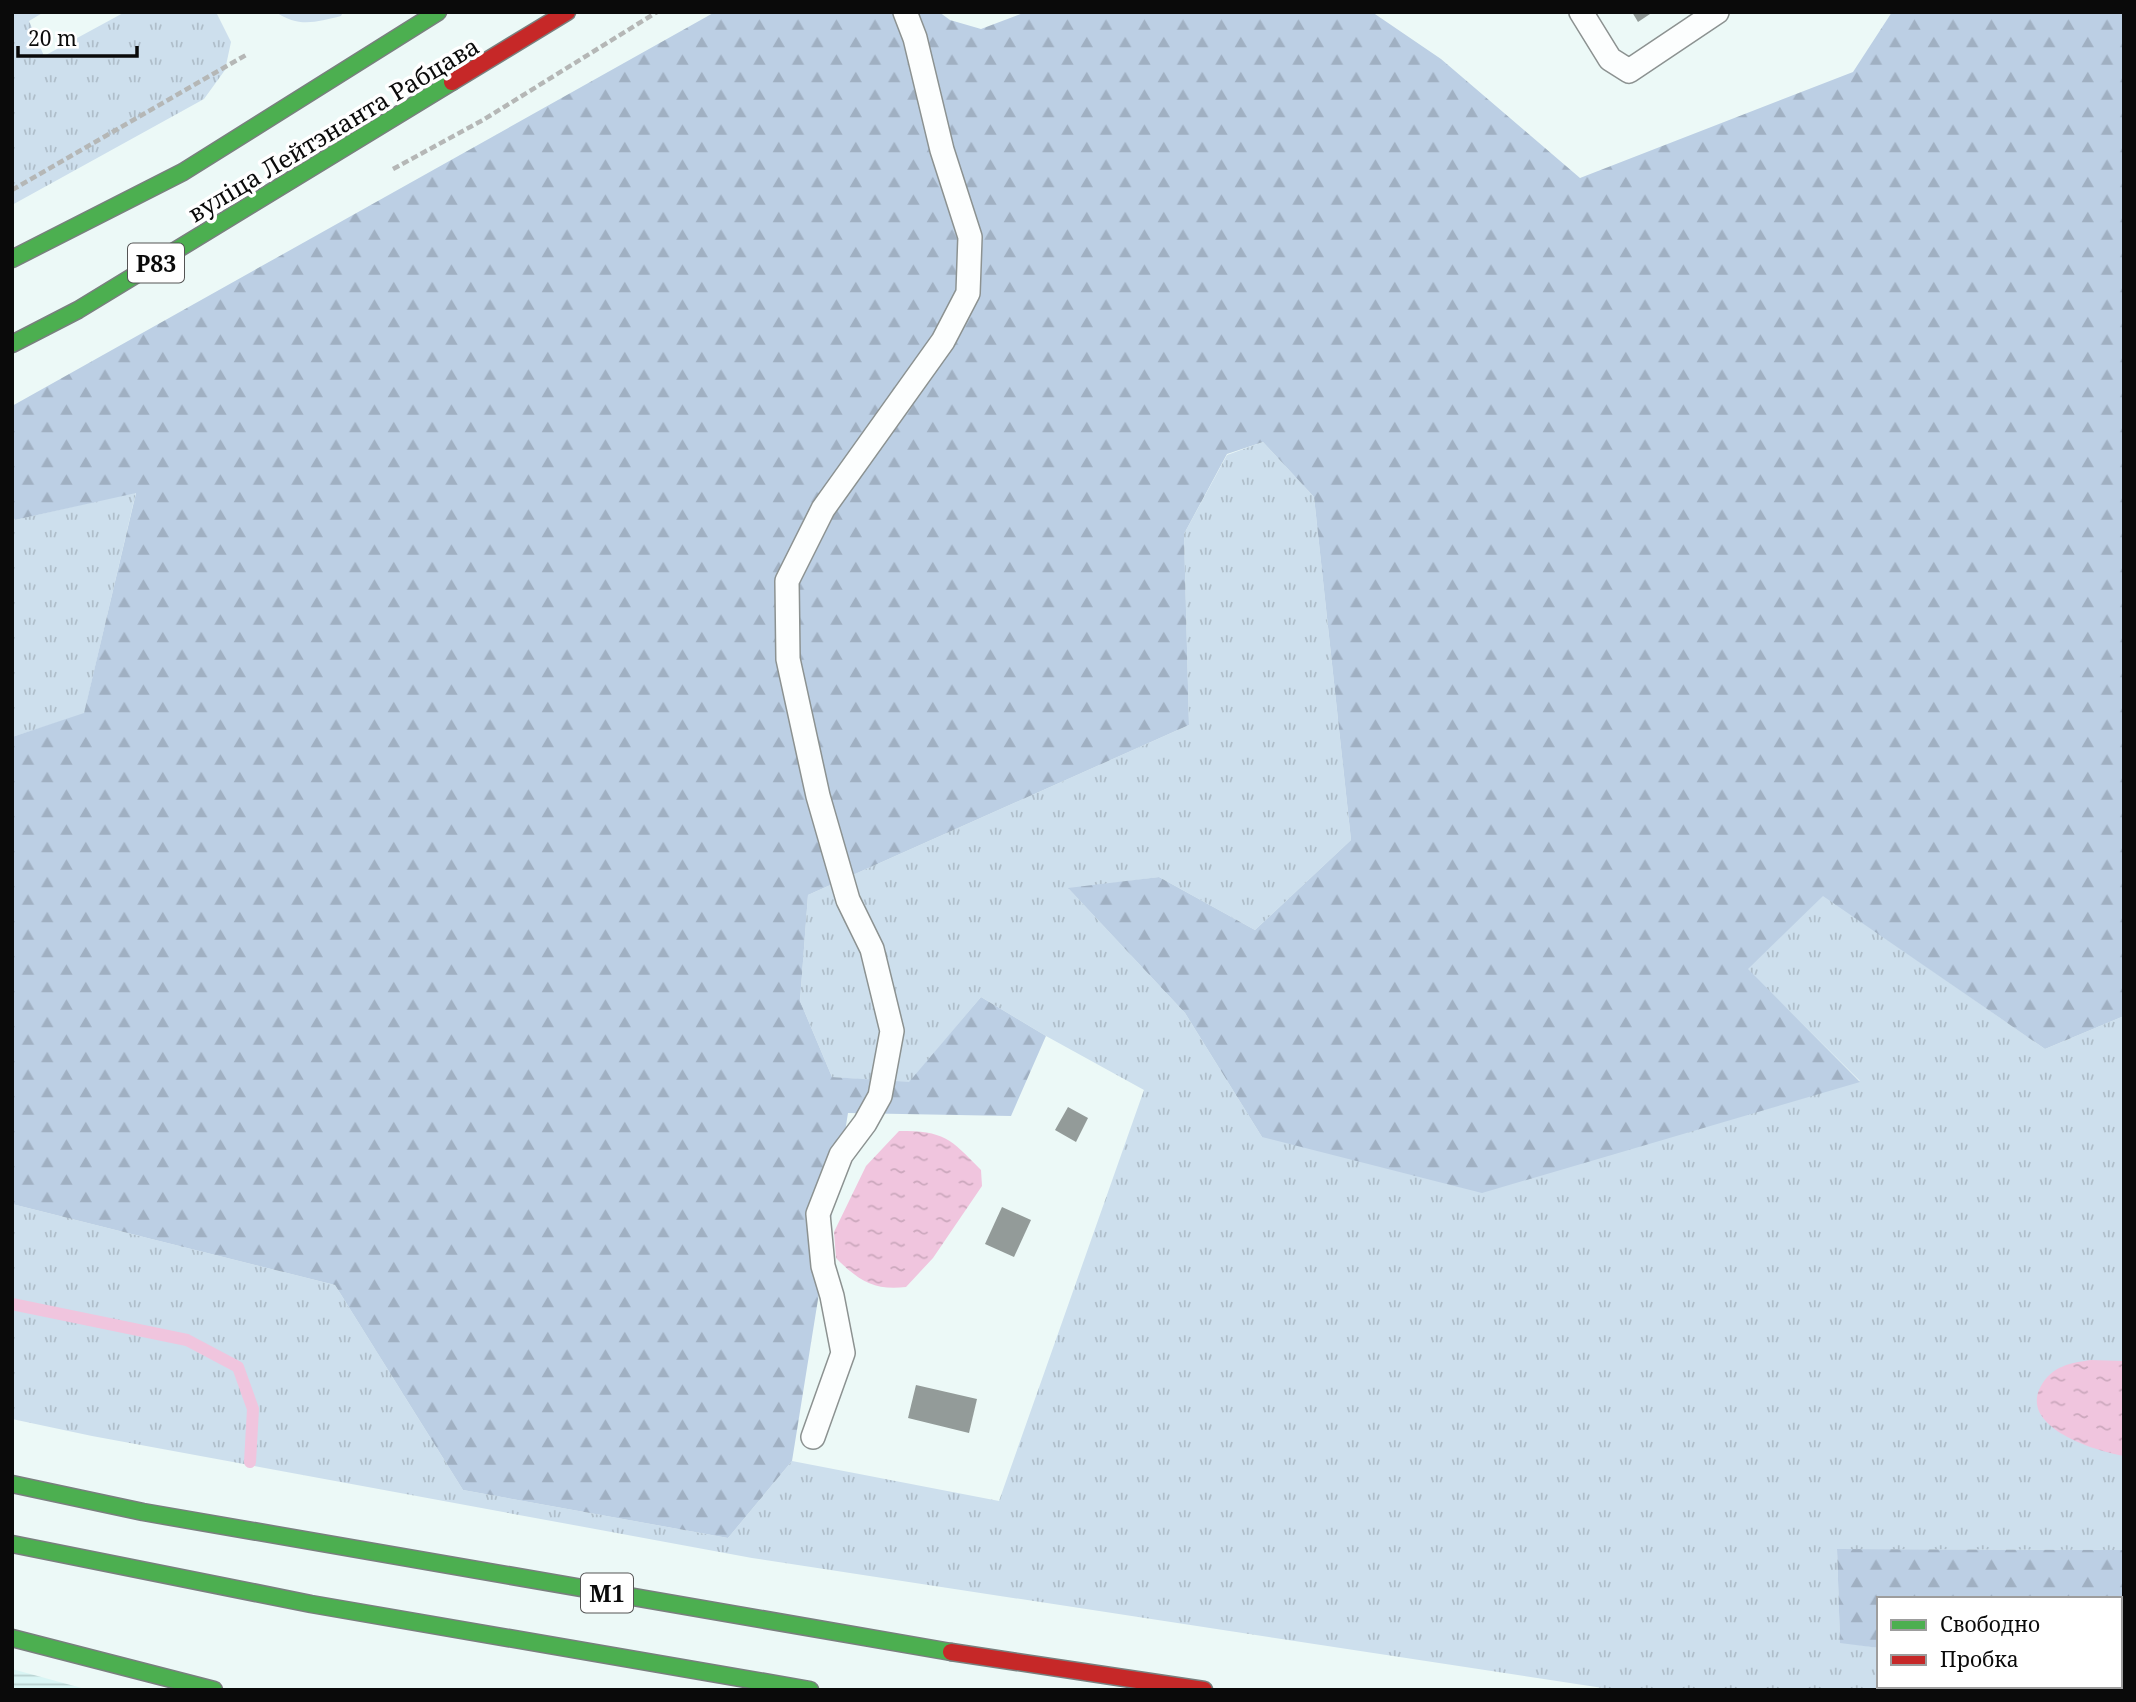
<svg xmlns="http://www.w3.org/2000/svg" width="2136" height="1702" viewBox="0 0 2136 1702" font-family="'Noto Serif',serif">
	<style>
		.farmland { fill: url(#farmland-rules) }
		.grass { fill: url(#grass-tufts) }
		.forest { fill: url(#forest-firs) }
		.water { fill: url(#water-ripples) }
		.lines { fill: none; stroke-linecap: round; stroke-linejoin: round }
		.stream { stroke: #f0c5de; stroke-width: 12 }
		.building { fill: #939b99 }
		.lane-casing { stroke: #8c9291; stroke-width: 26 }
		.fast-casing { stroke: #797f7e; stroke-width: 19 }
		.jam-casing { stroke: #797f7e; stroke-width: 19 }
		.path { stroke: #b5b7b6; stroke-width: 4.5; stroke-dasharray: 7 3.5; stroke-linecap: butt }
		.lane { stroke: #fcfefe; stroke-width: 23 }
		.fast { stroke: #4caf50; stroke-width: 16 }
		.jam { stroke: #c62828; stroke-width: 16 }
		.labels { text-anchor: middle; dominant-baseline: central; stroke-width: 7; stroke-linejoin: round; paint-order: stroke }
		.shield { fill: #fff; stroke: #545454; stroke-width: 2 }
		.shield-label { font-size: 23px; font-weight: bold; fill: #0a0a0a }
		.street-label { font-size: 24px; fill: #0a0a0a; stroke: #fff }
	</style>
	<defs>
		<pattern id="farmland-rules" width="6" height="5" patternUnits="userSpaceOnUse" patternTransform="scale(1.75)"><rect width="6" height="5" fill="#d9f5f4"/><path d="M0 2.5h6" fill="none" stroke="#b9d1d0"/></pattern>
		<pattern id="grass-tufts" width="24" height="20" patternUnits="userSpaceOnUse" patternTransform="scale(1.75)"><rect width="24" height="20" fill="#cddfed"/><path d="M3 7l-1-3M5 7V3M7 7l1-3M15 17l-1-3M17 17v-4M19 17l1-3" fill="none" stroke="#afbeca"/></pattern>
		<pattern id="forest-firs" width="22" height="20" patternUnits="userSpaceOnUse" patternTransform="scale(1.75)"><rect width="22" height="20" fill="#bccfe4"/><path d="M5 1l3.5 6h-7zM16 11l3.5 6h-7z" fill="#a0b0c2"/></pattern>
		<pattern id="water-ripples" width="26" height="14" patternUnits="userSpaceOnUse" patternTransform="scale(1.75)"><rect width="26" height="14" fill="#f0c5de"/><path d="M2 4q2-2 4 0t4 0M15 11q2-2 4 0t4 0" fill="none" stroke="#cca8bd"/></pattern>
	</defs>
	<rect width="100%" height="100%" fill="#ecf9f7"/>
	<polygon class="farmland" points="12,1669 89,1690 12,1690"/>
	<g class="grass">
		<polygon points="12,12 44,12 29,21 44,56 125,12 216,12 231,42 225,70 204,99 12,205"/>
		<path d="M 276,12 L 343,12 L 341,16 C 317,22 298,28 276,12 Z"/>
		<polygon points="1263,442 1314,497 1351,840 1255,930 1159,877 1069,889 1185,1013 1262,1137 1860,1081 1747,969 1823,895 2045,1049 2124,1016 2124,1550 1837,1549 1840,1642 1879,1648 1879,1686 2120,1686 2120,1683 2124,1684 2124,1690 1616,1690 752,1558 92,1436 12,1419 12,1204 335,1285 463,1490 728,1538 792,1461 999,1501 1144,1090 1046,1036 981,997 909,1083 832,1077 800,1001 808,895 1189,725 1184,534 1227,455"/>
		<polygon points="136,492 84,714 12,737 12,515 15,520"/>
	</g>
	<g class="forest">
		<polygon points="715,12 939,12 950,20 981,29 1026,12 1372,12 1441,59 1580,178 1853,72 1892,12 2124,12 2124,1016 2045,1049 1823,896 1748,969 1860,1082 1482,1193 1262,1137 1185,1013 1068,888 1159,877 1255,930 1351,840 1314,497 1263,442 1227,454 1184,534 1189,725 808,895 800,1001 832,1077 909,1082 981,997 1046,1036 1011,1116 848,1113 792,1461 728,1538 463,1490 335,1285 12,1204 12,737 84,713 136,493 15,520 12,515 12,406"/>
		<polygon points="1837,1549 2124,1550 2124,1684 2120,1683 2120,1599 1879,1599 1879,1648 1840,1643"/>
	</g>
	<g class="water">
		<path d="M 899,1131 C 944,1131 950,1138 981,1170 L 982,1186 L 933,1258 L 906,1287 C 874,1291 858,1280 836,1258 L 834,1232 L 866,1166 Z"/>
		<path d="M 2091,1360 L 2124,1361 L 2124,1456 C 2095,1451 2018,1427 2041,1386 C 2052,1366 2070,1363 2091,1360 Z"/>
	</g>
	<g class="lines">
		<polyline class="stream" points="12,1304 187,1340 238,1367 253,1409 250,1462"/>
	</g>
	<g class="building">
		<polygon points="1632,12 1653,12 1638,22"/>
		<polygon points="1068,1107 1088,1118 1076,1142 1055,1130"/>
		<polygon points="1002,1207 1031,1220 1014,1257 985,1244"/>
		<polygon points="916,1385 977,1399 969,1433 908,1418"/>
	</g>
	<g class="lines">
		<g class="lane-casing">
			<g id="lane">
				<polyline points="1581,12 1610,59 1629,71 1717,12"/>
				<polyline points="813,1437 843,1353 832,1296 823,1266 818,1214 841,1155 865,1123 880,1096 892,1031 872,949 848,900 818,796 788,659 787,581 823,509 943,341 968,293 970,237 942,150 915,38 905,12"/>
			</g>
		</g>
		<g class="fast-casing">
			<g id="fast">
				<polyline points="12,259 183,172 438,12"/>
				<polyline points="12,344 78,310 452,82"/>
				<polyline points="12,1484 143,1512 951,1652"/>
				<polyline points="12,1544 311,1604 810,1690"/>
				<polyline points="12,1638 214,1690"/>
			</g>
		</g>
		<g class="jam-casing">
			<g id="jam">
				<polyline points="452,82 567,12"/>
				<polyline points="951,1652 1204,1690"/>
			</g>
		</g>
		<g class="path">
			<polyline points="393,169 483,120 657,12"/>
			<polyline points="12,190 246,55"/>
		</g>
		<use href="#lane" class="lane"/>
		<use href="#fast" class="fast"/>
		<use href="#jam" class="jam"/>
	</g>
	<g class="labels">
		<g class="shield">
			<rect x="128" y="243.5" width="56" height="39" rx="5"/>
			<rect x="581" y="1573.5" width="52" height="39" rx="5"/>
		</g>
		<g class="shield-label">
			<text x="156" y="263">Р83</text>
			<text x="607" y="1593">М1</text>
		</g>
		<g class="street-label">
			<text transform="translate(333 129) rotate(-31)">вуліца Лейтэнанта Рабцава</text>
		</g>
	</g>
	<rect width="2136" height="1702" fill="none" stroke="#0a0a0a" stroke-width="28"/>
	<rect x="1877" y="1597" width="245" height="91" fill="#ffffff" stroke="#9d9d9d" stroke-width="2"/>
	<rect x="1891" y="1620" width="35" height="10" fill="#4caf50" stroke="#9d9d9d" stroke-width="2"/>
	<text x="1940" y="1632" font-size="21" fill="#0a0a0a">Свободно</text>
	<rect x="1891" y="1655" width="35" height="10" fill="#c62828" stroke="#9d9d9d" stroke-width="2"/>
	<text x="1940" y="1667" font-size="21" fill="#0a0a0a">Пробка</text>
	<path d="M18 46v10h119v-10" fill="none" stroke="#0a0a0a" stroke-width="3.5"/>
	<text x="28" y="46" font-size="21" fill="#0a0a0a" stroke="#ffffff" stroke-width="5" paint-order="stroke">20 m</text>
</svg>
